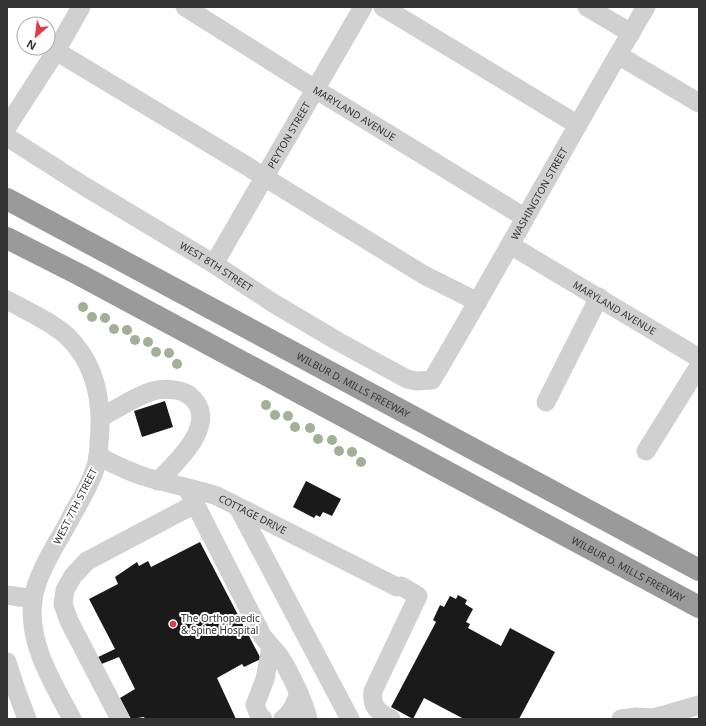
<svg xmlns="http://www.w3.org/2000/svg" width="706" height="726" viewBox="0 0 706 726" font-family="'Noto Sans',sans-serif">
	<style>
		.building { fill: #1a1a1a }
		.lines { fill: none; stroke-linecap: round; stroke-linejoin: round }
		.minor { stroke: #d0d0d0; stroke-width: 19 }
		.highway { stroke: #9a9a9a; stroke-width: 22 }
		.tree { fill: #a2b095 }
		.poi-dot { fill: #e63946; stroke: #fff; stroke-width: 1.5 }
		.labels { text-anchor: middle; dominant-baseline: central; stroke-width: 4; stroke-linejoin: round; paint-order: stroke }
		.street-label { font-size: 10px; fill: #333; stroke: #fff }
		.poi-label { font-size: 10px; fill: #333; stroke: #fff; text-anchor: start }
	</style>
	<rect width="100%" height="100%" fill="#fff"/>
	<g class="building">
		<polygon points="165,401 173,427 142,437 134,411"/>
		<polygon points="306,481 341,499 332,516 323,512 320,517 316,515 314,518 293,507"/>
		<polygon points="200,542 261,659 244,667 242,664 217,678 236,719 145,719 144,717 131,719 120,698 135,689 119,657 99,665 96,658 115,649 89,599 118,584 115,577 137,562 139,566 148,561 151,567"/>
		<polygon points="458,595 467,600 465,604 473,609 466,622 470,624 468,628 501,646 510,628 555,652 519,719 464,719 424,698 413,719 391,707 436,622 433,620 440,605 444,607 450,596 456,599"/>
	</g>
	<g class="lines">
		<g class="minor">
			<path id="s1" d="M 185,7 L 315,89 L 524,217"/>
			<polyline points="383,7 578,125"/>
			<polyline points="587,7 631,33"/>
			<polyline points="56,51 247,166 264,177 424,275 478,302"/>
			<polyline points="618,55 699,103"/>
			<polyline points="7,127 56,51 81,7"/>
			<path id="s2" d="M 7,137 L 84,186 L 214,264 L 273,303 L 339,342 L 407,379 L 416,381 L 432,380 C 505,257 573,130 646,7"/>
			<path id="s3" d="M 510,245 L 699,358"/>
			<path id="s4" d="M 214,264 L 363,7"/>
			<path d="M 7,300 C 25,310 52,322 67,336 C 96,364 103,403 99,442 C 99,451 98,460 95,469 C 89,488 77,505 68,523 C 56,545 36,575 33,600 C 27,643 53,683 72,719"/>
			<polyline points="546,402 599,297"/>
			<path d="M 101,417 C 118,409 135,396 153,391 C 164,388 180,389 189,395 C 222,421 177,462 158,481"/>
			<polyline points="646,451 699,366"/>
			<path id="s5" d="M 98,456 C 114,464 129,472 146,477 C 169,484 193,488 217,496 L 397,587 L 401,586 L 418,596 L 373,691 C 371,707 378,712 391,719"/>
			<path d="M 189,492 L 263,637 C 269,644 275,650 280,657 C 289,670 305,704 308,719"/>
			<polyline points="238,507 350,719"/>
			<polyline points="7,595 33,599"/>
			<polyline points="7,662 15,687 27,719"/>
			<polyline points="654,718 699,705"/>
			<polyline points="120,719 69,621 63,604 65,590 73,576 87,561 195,504"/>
			<polyline points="263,719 259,715 255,705 265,679 271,647"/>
			<path d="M 283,719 C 292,713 295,703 299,693"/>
			<polyline points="621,719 636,717 654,718 654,719"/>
		</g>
		<g class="highway">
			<path id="s6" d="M 7,199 L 699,570"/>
			<path id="s7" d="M 7,238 L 80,275 L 699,607"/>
		</g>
	</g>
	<g class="tree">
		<circle cx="83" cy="307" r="5"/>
		<circle cx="92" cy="317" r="5"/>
		<circle cx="105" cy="318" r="5"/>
		<circle cx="114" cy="329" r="5"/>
		<circle cx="127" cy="330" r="5"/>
		<circle cx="135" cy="340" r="5"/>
		<circle cx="148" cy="342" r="5"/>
		<circle cx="156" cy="352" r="5"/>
		<circle cx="169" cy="353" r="5"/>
		<circle cx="177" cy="364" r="5"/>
		<circle cx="266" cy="405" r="5"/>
		<circle cx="275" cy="415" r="5"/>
		<circle cx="288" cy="416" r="5"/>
		<circle cx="295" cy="427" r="5"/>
		<circle cx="310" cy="428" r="5"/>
		<circle cx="318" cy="439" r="5"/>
		<circle cx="332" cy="440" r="5"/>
		<circle cx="339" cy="451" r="5"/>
		<circle cx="352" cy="452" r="5"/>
		<circle cx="361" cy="462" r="5"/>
	</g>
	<circle class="poi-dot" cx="173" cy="624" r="4"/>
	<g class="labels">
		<g class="street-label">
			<text stroke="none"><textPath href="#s1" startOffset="200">MARYLAND AVENUE</textPath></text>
			<text stroke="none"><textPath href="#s4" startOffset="149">PEYTON STREET</textPath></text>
			<text stroke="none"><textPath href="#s2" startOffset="708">WASHINGTON STREET</textPath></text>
			<text stroke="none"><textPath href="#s2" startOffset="246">WEST 8TH STREET</textPath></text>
			<text stroke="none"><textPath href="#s3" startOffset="122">MARYLAND AVENUE</textPath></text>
			<text stroke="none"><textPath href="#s6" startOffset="393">WILBUR D. MILLS FREEWAY</textPath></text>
			<text transform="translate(75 506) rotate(-63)">WEST 7TH STREET</text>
			<text stroke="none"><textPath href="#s5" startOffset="166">COTTAGE DRIVE</textPath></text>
			<text stroke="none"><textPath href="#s7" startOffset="704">WILBUR D. MILLS FREEWAY</textPath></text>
		</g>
		<g class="poi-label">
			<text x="181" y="618">The Orthopaedic<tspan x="181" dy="12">&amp; Spine Hospital</tspan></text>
		</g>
	</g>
	<rect width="706" height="726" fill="none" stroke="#333333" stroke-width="16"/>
	<g transform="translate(36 36) rotate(208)"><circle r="19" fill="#ffffff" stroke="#adadad"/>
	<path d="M0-3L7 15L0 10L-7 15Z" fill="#e63946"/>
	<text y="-6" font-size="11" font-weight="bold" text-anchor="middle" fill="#333333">N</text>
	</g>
</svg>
